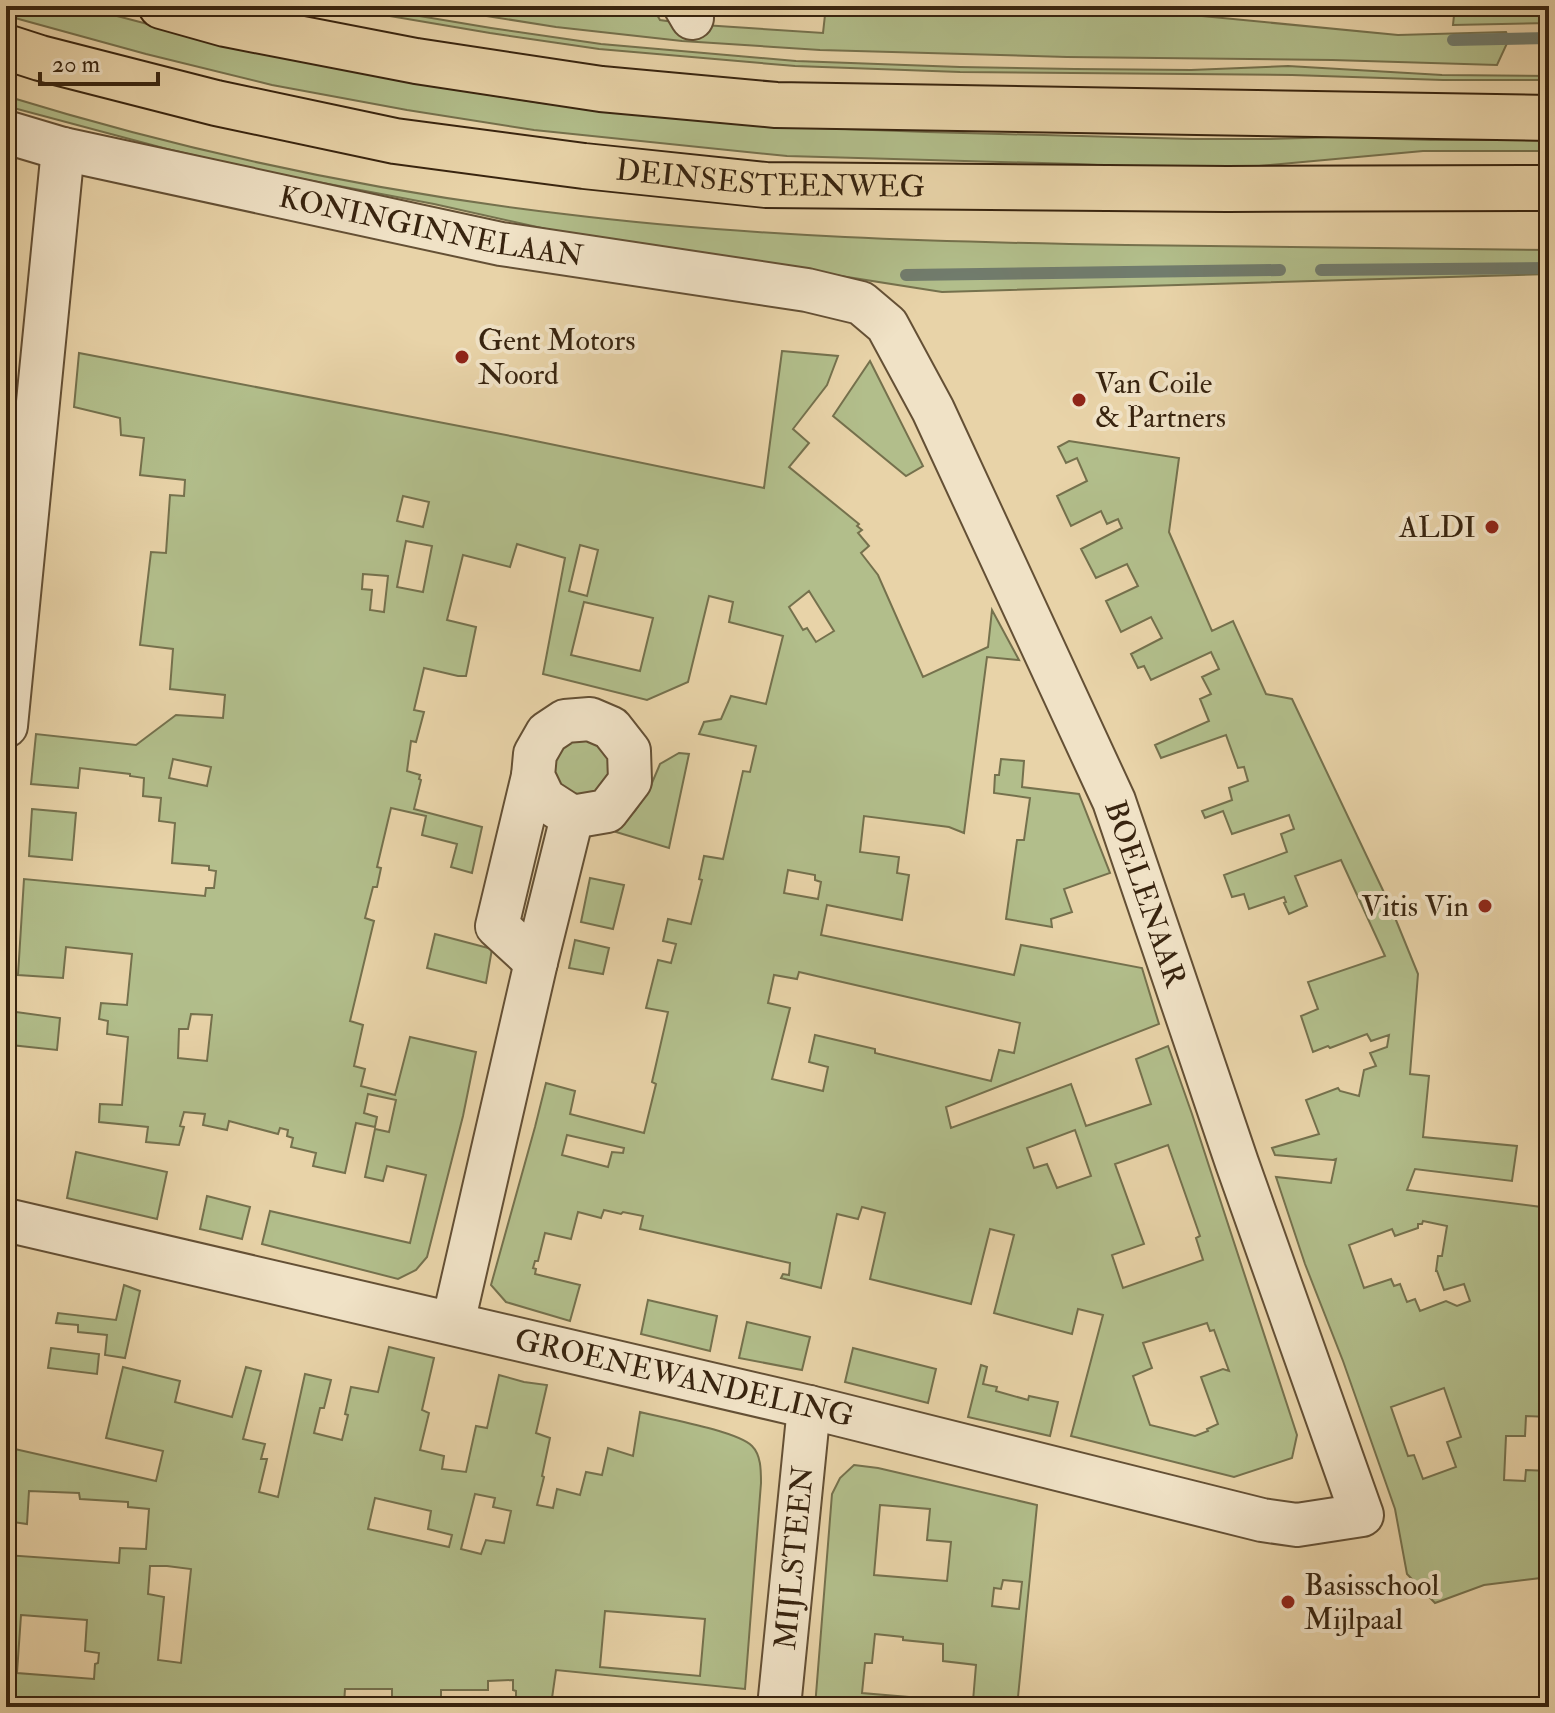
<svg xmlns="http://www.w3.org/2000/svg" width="1555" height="1713" viewBox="0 0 1555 1713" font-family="'IM FELL Double Pica',serif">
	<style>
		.green { fill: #b2be8b; stroke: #75714d; stroke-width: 2; fill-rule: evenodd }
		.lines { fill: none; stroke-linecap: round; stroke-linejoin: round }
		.stream { stroke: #717c6d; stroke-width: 12 }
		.minor-casing { stroke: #645035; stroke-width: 46 }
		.trunk-casing { stroke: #38240f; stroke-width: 48 }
		.minor { stroke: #f0e2c6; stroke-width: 42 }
		.trunk { stroke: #e8d3a8; stroke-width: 44 }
		.poi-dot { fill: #8f2418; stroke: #f0e2c6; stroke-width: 3 }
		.labels { text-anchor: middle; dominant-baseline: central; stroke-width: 8; stroke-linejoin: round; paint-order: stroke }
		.street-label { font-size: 30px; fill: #38240f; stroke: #f0e2c6 }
		.poi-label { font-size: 30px; fill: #38240f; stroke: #f0e2c6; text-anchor: start }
	</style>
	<rect width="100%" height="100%" fill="#e8d3a8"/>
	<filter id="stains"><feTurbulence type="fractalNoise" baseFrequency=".0025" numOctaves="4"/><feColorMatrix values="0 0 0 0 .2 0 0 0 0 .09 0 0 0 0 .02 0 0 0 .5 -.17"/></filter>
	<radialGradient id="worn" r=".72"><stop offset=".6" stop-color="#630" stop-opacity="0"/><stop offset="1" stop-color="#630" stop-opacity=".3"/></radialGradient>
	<g class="green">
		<polygon points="6,6 79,6 159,27 409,82 542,103 655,116 791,127 927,132 1193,139 1270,139 1336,137 1431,140 1549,140 1549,151 1423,151 1259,166 1185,169 1076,164 787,156 534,130 407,110 272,85 146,54 15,18 6,15"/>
		<polygon points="331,6 360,6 491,28 601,44 796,61 960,67 1075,69 1191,70 1288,66 1442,75 1549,76 1549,80 1443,80 1292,75 960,72 795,66 599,49 490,33"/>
		<polygon points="424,6 652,6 660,20 688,24 823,33 826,6 1098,6 1398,35 1506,32 1509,39 1497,65 1332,60 1067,57 820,50 682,41 556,27"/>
		<polygon points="1455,6 1549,6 1549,23 1453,25"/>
		<path d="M 6,96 C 188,152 375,192 564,214 C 751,237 939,242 1126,245 C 1267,247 1408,249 1549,250 L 1549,274 L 942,292 L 555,231 L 434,204 L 265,172 L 167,149 L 6,106 Z"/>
		<path d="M 782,351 L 838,356 L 827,385 L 793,429 L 809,443 L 789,467 L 859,524 L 857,526 L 862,530 L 858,533 L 869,546 L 861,553 L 878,575 L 923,677 L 988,647 L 992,610 L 1019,660 L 987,657 L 964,833 L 949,827 L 864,816 L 860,852 L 899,857 L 897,873 L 909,875 L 902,920 L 827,905 L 821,935 L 1014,975 L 1021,945 L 1142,968 L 1159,1024 L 946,1107 L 951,1128 L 1071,1084 L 1086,1126 L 1151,1104 L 1136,1059 L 1168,1046 L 1192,1114 L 1297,1435 L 1292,1458 L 1234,1477 L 1071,1436 L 1103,1315 L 1078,1309 L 1072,1334 L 994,1313 L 1014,1235 L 990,1229 L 971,1304 L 870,1279 L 885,1213 L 862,1207 L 858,1219 L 837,1214 L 821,1288 L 781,1278 L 783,1274 L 789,1275 L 790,1263 L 640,1229 L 643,1216 L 623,1212 L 621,1214 L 604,1210 L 601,1218 L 578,1212 L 571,1239 L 545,1233 L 538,1261 L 535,1261 L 533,1268 L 536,1269 L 535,1274 L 580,1285 L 570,1321 L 506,1302 L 491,1285 L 535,1127 L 546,1083 L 575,1091 L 570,1114 L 644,1133 L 656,1084 L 652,1082 L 668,1012 L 646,1008 L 658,960 L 671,963 L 676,944 L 663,941 L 668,919 L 691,924 L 702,880 L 699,879 L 704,856 L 723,859 L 743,771 L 750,772 L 756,746 L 699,734 L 704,722 L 721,719 L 731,696 L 766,704 L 783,636 L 729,622 L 733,602 L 709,596 L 688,682 L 647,700 L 543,674 L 565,558 L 517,544 L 510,567 L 463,555 L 447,620 L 476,627 L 466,676 L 458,676 L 424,668 L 414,710 L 424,712 L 416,742 L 411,741 L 407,771 L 420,775 L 419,779 L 421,780 L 414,809 L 482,827 L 472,873 L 451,867 L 457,844 L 422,835 L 426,816 L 391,808 L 377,867 L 381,868 L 377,887 L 373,887 L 365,918 L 374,921 L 350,1021 L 363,1025 L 354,1066 L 365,1069 L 361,1086 L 395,1095 L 410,1037 L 476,1052 L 463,1116 L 427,1257 L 416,1270 L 398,1279 L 262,1244 L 270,1211 L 410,1243 L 426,1175 L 387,1166 L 383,1181 L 365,1177 L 375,1129 L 389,1132 L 396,1100 L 368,1094 L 364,1113 L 377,1117 L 375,1127 L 356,1123 L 345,1173 L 313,1166 L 316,1153 L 291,1147 L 293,1138 L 287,1136 L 288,1130 L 280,1128 L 278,1134 L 229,1121 L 227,1130 L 203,1125 L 205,1114 L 184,1112 L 180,1126 L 184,1127 L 179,1145 L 146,1142 L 148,1127 L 99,1122 L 100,1104 L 122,1105 L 128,1037 L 107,1034 L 108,1021 L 99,1019 L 101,1003 L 127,1005 L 132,954 L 66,947 L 63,978 L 18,975 L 24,879 L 205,896 L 206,888 L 214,888 L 216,871 L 209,870 L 209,866 L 172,863 L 175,823 L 159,821 L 161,798 L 143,796 L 144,778 L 130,776 L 130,774 L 80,768 L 78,788 L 31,784 L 36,734 L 136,745 L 176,715 L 223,718 L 225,695 L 170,689 L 173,649 L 140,645 L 151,552 L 166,553 L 170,495 L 184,496 L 185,480 L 140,475 L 144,438 L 121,435 L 120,418 L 74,407 L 79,353 L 516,437 L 764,488 ZM 403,496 L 429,502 L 423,527 L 397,521 ZM 406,541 L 432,546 L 423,592 L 397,587 ZM 580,545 L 598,550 L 587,596 L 569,591 ZM 363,574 L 388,576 L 384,612 L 370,610 L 372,590 L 362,589 ZM 809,591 L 834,631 L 816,642 L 807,628 L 803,630 L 789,607 ZM 584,602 L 653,618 L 640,671 L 571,655 ZM 173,759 L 211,767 L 207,786 L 169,778 ZM 788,870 L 815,875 L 815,880 L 821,882 L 818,899 L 784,893 ZM 799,972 L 1020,1023 L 1014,1053 L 999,1050 L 991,1081 L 875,1053 L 875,1049 L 815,1035 L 809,1062 L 828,1067 L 823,1091 L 772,1079 L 790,1008 L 768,1003 L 774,975 L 797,979 ZM 191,1014 L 212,1015 L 207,1061 L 178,1058 L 179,1029 L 188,1029 ZM 1075,1130 L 1091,1176 L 1057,1188 L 1047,1164 L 1034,1168 L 1027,1148 ZM 567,1135 L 624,1148 L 623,1153 L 612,1152 L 608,1167 L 562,1155 ZM 1168,1145 L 1200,1236 L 1196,1238 L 1203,1260 L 1123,1288 L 1112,1255 L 1144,1244 L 1115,1164 ZM 1207,1323 L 1210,1331 L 1214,1330 L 1229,1371 L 1223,1369 L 1201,1377 L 1218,1424 L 1207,1429 L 1208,1431 L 1195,1436 L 1150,1425 L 1133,1376 L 1152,1368 L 1143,1343 Z"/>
		<polygon points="870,361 923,466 906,476 833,416"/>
		<path d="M 1069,441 L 1179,458 L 1169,532 L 1212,631 L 1233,621 L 1266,694 L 1292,699 L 1389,903 L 1418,974 L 1410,1074 L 1429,1076 L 1423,1137 L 1517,1146 L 1512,1181 L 1415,1169 L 1407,1190 L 1549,1208 L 1549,1417 L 1526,1416 L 1525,1436 L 1506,1436 L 1504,1480 L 1525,1481 L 1526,1470 L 1549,1471 L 1549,1577 L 1484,1585 L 1435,1603 L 1407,1574 L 1395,1509 L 1343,1361 L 1305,1264 L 1276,1177 L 1331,1183 L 1336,1159 L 1333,1160 L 1275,1155 L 1272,1148 L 1319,1134 L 1306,1100 L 1338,1088 L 1340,1091 L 1359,1096 L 1364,1070 L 1376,1066 L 1370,1053 L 1387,1047 L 1389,1035 L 1371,1041 L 1367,1034 L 1330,1048 L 1328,1046 L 1313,1052 L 1301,1016 L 1318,1009 L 1308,982 L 1385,956 L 1341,860 L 1295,876 L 1307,906 L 1289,914 L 1284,903 L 1286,902 L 1284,897 L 1249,909 L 1244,894 L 1232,897 L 1224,875 L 1287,852 L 1281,834 L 1294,829 L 1289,815 L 1232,834 L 1223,811 L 1205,818 L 1202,811 L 1232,800 L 1229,788 L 1248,781 L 1244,767 L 1238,768 L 1226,735 L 1161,758 L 1155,745 L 1209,721 L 1200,699 L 1211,694 L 1202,677 L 1219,669 L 1211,652 L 1151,680 L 1144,666 L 1138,668 L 1131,654 L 1162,638 L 1151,617 L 1121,632 L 1106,601 L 1138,586 L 1127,564 L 1096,578 L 1081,549 L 1122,528 L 1118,519 L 1107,524 L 1101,511 L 1071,526 L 1057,496 L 1087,481 L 1077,458 L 1066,463 L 1058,447 ZM 1423,1221 L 1447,1226 L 1442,1256 L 1438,1256 L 1436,1271 L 1437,1271 L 1444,1290 L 1464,1284 L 1470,1301 L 1457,1306 L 1446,1301 L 1420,1311 L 1415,1299 L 1407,1302 L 1400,1284 L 1394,1286 L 1391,1279 L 1364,1288 L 1349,1245 L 1392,1229 L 1395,1236 L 1418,1228 L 1418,1224 L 1422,1224 ZM 1444,1388 L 1461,1437 L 1447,1442 L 1456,1467 L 1423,1479 L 1414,1455 L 1408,1456 L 1391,1407 Z"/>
		<polygon points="578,728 621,761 589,804 543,773 551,742"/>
		<polygon points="679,753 689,754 669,848 616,832 635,811 649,790 660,764"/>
		<polygon points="1001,759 1024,761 1022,787 1079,794 1110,873 1064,889 1072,912 1051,919 1052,927 1006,919 1017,840 1024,840 1030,798 994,793 995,775 999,775"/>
		<polygon points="32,809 76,813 72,860 29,856"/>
		<polygon points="590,878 624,885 613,929 581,922"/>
		<polygon points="435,934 492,949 486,983 427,968"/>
		<polygon points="575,940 609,948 603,974 569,968"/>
		<polygon points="16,1012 60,1018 57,1050 11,1045"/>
		<polygon points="76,1152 167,1172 157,1219 67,1198"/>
		<polygon points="207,1196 250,1207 242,1239 200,1229"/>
		<polygon points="124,1285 140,1291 125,1358 105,1355 107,1335 78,1332 78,1325 56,1323 58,1313 116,1320"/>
		<polygon points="648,1300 717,1316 710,1351 641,1334"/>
		<polygon points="747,1322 810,1337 802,1370 739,1358"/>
		<path d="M 389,1347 L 434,1358 L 422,1410 L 429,1413 L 420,1450 L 444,1456 L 442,1469 L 466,1472 L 476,1426 L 487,1428 L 499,1375 L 524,1382 L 547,1385 L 536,1433 L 550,1438 L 542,1476 L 544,1477 L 537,1505 L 553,1508 L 557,1489 L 580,1495 L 586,1472 L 602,1475 L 608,1448 L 633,1456 L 640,1412 C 664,1418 737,1431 752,1446 C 761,1455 761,1470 761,1483 L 745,1689 L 556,1670 L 552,1698 L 647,1707 L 516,1707 L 516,1691 L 513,1690 L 513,1680 L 488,1681 L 488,1690 L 441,1690 L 441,1707 L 392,1707 L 392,1689 L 345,1689 L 344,1705 L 315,1705 L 314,1707 L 6,1707 L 6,1555 L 119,1563 L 120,1548 L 146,1549 L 149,1509 L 128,1507 L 128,1502 L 80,1499 L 79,1493 L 29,1491 L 27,1524 L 6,1521 L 6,1447 L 156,1481 L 163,1451 L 106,1438 L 123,1367 L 180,1381 L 175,1402 L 232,1417 L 246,1367 L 261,1371 L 243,1439 L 265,1444 L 261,1459 L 267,1459 L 259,1492 L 278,1497 L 305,1374 L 331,1380 L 324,1408 L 320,1408 L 314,1433 L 342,1440 L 348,1415 L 345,1414 L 351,1387 L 378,1392 ZM 475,1494 L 495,1498 L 493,1507 L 511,1511 L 504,1543 L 486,1540 L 481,1554 L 461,1549 ZM 375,1498 L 431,1511 L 428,1529 L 452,1535 L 449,1547 L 368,1529 ZM 150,1566 L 167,1566 L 191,1569 L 181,1663 L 158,1660 L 164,1597 L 148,1594 ZM 605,1611 L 705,1619 L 700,1676 L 600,1667 ZM 21,1615 L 87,1620 L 85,1651 L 99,1653 L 98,1663 L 95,1664 L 94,1679 L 17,1673 Z"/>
		<polygon points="51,1348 99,1354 97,1374 48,1368"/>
		<polygon points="853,1348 936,1369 928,1403 845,1382"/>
		<polygon points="981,1365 987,1367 983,1384 997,1387 996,1391 1028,1400 1029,1396 1058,1402 1050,1436 968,1417"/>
		<path d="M 854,1465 L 878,1468 L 1037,1505 L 1017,1707 L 815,1707 L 832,1494 L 840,1478 ZM 880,1505 L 930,1509 L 927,1540 L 951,1542 L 947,1581 L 874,1575 ZM 1003,1580 L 1022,1582 L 1019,1609 L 992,1606 L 994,1588 L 1001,1589 ZM 875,1634 L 903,1637 L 903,1640 L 943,1644 L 943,1661 L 976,1665 L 973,1701 L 957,1699 L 956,1701 L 862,1693 L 865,1663 L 872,1663 Z"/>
	</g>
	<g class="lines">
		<g class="stream">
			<polyline points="1453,40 1549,38"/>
			<polyline points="1321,270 1549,268"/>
			<polyline points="906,275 1280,270"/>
		</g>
		<g class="minor-casing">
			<g id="minor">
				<polyline points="685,6 692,18"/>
				<path id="s1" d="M 6,132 L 63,149 L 501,244 L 807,290 L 861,303 L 887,325 L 933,410 L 1114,801 L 1237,1163 L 1362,1515 L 1297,1525 L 1262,1520 L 809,1407 L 6,1220"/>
				<polygon points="590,719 611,728 629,751 630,781 607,811 572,817 544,799 533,776 535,754 547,733 565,721"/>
				<polyline points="6,726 63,149"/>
				<polyline points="533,776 497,926 536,962"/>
				<polyline points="453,1323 536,962 572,817"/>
				<path id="s2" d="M 779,1707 L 809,1407"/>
			</g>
		</g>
		<g class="trunk-casing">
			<g id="trunk">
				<polyline points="161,6 225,24 416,61 601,89 776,105 1549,118"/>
				<path id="s3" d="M 6,47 L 40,58 L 216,103 L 395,141 L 584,166 L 766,185 L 1227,189 L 1549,188"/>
			</g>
		</g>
		<use href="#minor" class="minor"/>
		<use href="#trunk" class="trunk"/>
	</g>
	<g class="poi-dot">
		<circle cx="462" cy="357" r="8"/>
		<circle cx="1079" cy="400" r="8"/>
		<circle cx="1492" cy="527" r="8"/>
		<circle cx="1485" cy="906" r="8"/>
		<circle cx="1288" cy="1602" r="8"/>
	</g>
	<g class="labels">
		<g class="street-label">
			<text stroke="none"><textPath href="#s3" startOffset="778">DEINSESTEENWEG</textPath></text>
			<text stroke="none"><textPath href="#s1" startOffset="436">KONINGINNELAAN</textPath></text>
			<text stroke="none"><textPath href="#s1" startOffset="1532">BOELENAAR</textPath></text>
			<text transform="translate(684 1378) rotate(13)">GROENEWANDELING</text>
			<text stroke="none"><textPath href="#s2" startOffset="150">MIJLSTEEN</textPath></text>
		</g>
		<g class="poi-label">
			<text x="478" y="340">Gent Motors<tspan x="478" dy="34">Noord</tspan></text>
			<text x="1095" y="383">Van Coile<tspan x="1095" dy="34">&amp; Partners</tspan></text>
			<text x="1476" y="527" text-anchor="end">ALDI</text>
			<text x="1469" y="906" text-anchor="end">Vitis Vin</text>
			<text x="1304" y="1585">Basisschool<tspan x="1304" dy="34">Mijlpaal</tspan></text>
		</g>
	</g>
	<rect width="1555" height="1713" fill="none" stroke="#e8d3a8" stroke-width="32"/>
	<rect x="8" y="8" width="1539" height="1697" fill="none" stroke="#38240f" stroke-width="4"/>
	<rect x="16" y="16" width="1523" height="1681" fill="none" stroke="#38240f" stroke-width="2"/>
	<path d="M40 72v12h118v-12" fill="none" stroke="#38240f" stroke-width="4"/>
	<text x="52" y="72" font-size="24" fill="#38240f" stroke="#f0e2c6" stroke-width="6" paint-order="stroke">20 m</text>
	<rect width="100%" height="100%" filter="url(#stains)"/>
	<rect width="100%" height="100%" fill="url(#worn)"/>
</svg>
